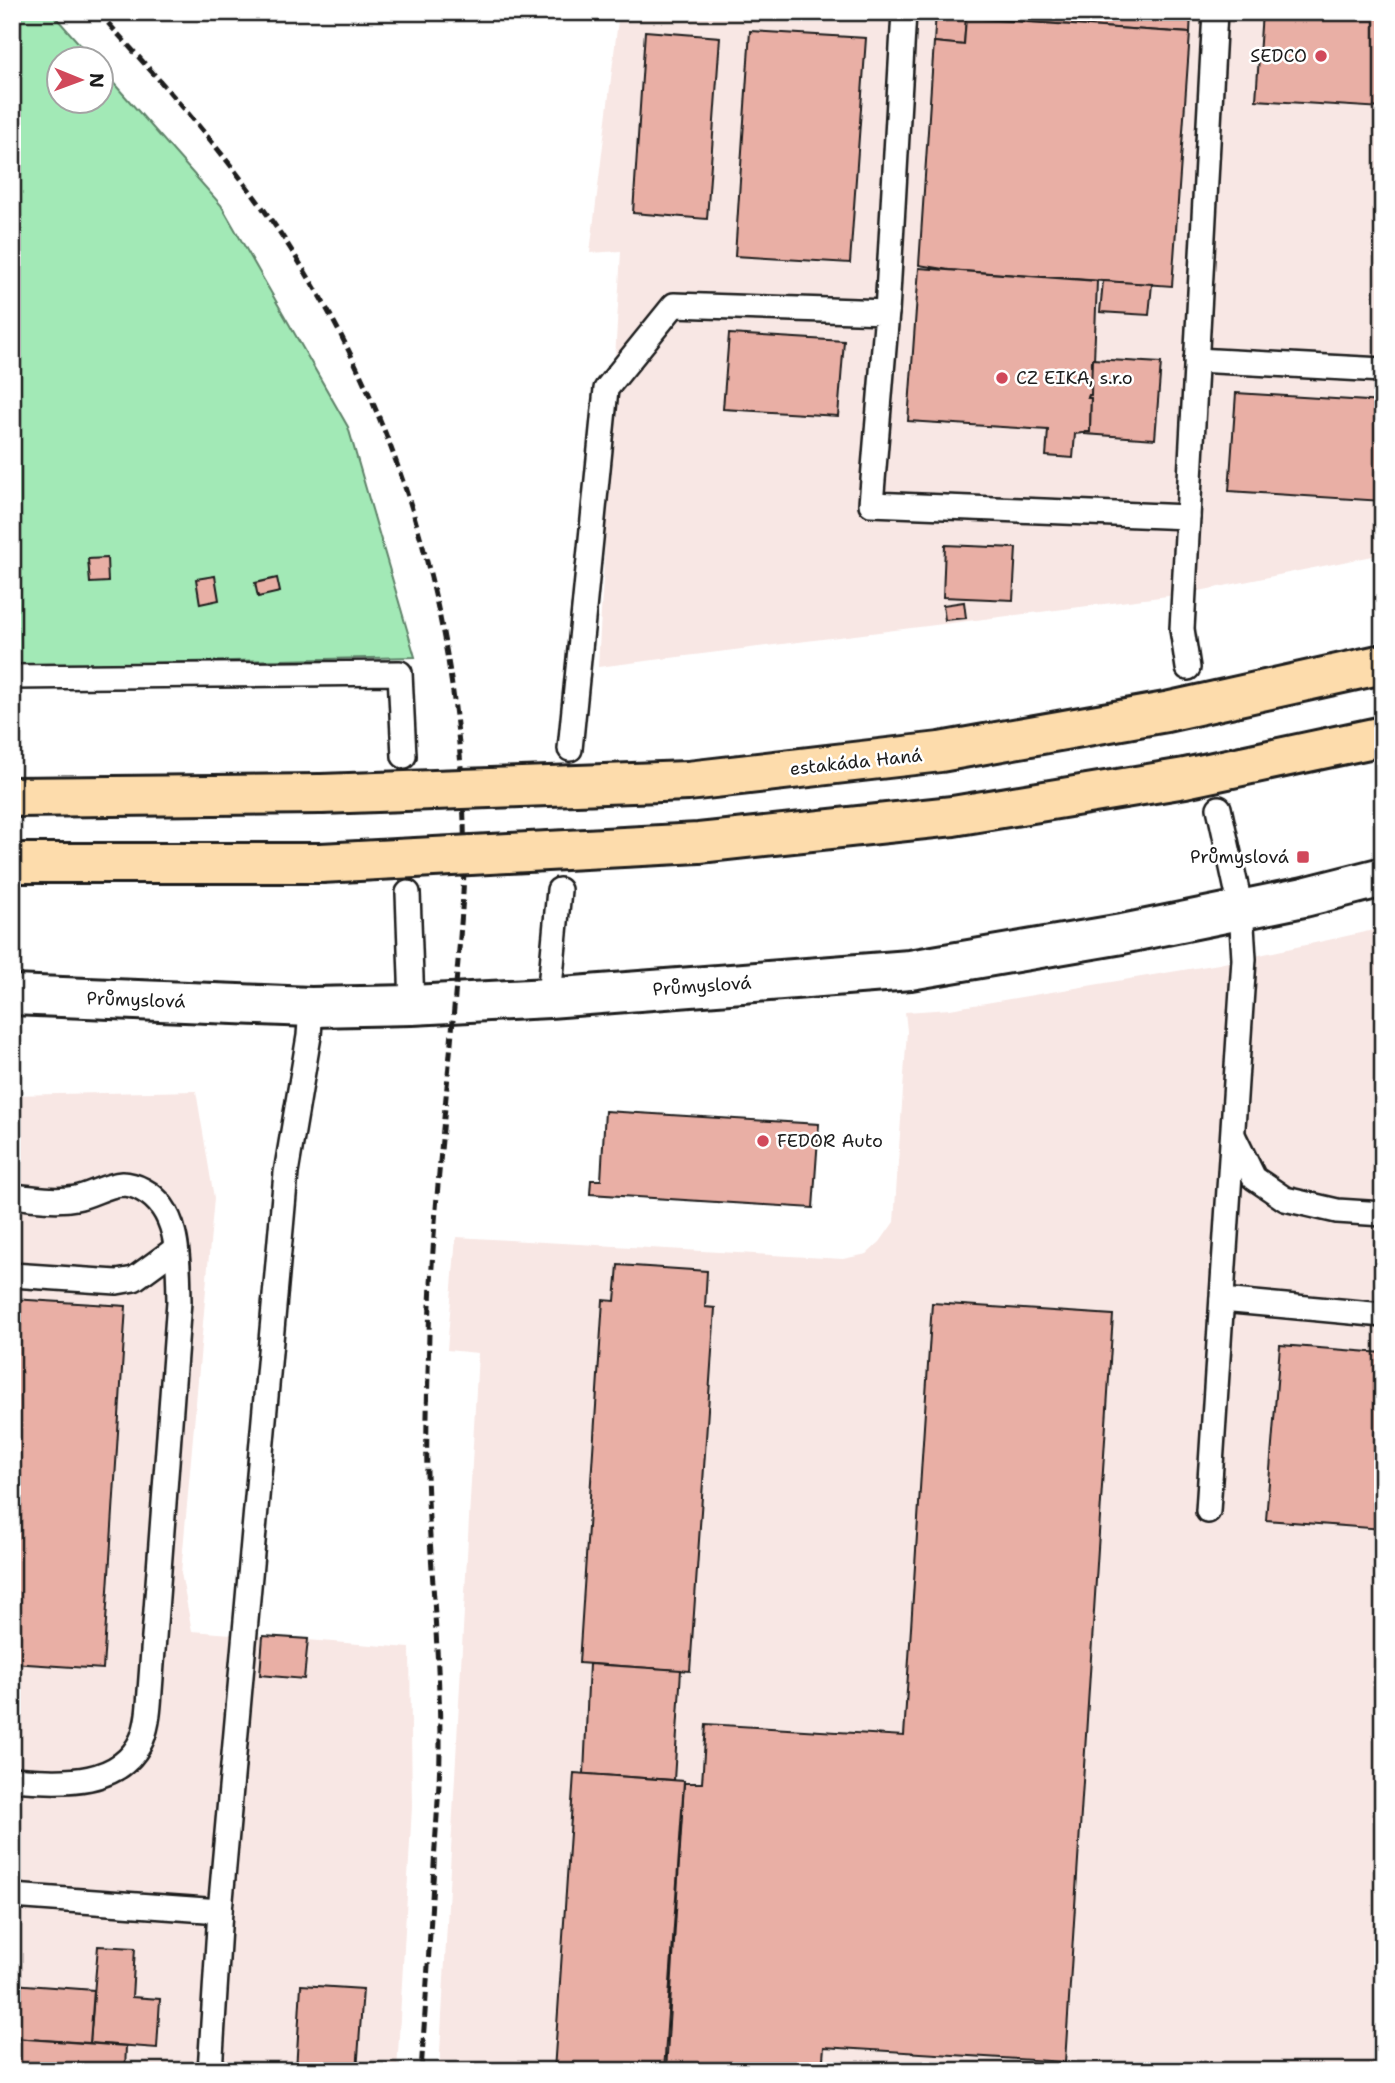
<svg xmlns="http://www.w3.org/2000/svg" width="1395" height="2083" viewBox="0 0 1395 2083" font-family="'Shantell Sans',sans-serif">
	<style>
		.built { fill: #f8e7e4 }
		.green { fill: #a2e9b6; stroke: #5f8269; stroke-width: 2 }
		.building { fill: #e9afa5; stroke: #1c1c1c; stroke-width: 2 }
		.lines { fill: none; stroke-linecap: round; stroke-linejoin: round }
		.lane-casing { stroke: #1c1c1c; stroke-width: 28 }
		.street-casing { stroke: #1c1c1c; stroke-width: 44 }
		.highway-casing { stroke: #1c1c1c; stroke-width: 44 }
		.lane { stroke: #fff; stroke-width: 23 }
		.street { stroke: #fff; stroke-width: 38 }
		.highway { stroke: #fddcac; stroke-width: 38 }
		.rail { stroke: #1c1c1c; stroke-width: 5; stroke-dasharray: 10 5; stroke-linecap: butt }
		.highway-bridge-casing { stroke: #1c1c1c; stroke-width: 44; stroke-linecap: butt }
		.highway-bridge { stroke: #fddcac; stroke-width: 38 }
		.poi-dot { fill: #d1495b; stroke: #fff; stroke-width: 2.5 }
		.labels { text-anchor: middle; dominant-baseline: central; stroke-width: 5; stroke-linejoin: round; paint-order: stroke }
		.poi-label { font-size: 18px; fill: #1c1c1c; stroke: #fff; text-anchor: end }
		.street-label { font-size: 18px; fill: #1c1c1c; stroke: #fff }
	</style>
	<rect width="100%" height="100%" fill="#fff"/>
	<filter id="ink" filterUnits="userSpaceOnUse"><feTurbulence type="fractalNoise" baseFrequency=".0143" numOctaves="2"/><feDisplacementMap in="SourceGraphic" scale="14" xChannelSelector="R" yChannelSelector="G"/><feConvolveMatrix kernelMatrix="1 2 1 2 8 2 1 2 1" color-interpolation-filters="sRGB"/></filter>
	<g filter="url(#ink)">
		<g class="built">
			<polygon points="619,12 1383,12 1383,554 1184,594 598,667 621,251 590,253"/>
			<polygon points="1383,928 1383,2071 439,2071 478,1353 447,1350 456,1237 843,1259 867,1254 880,1242 894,1222 907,1031 905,1012 950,1009 1219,964"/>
			<polygon points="196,1091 214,1198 181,1573 192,1631 410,1648 412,1807 397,2071 12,2071 12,1095"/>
		</g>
		<polygon class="green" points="12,12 51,12 93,59 60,60 60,102 102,102 102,70 221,205 348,427 415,657 12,666"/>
		<g class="building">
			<polygon points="936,12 1191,12 1190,33 966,18 964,45 934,42"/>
			<polygon points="1262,12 1383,12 1383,108 1256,100"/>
			<polygon points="966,18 1190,33 1172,286 949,270 919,265 934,42 964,45"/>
			<polygon points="645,31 720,37 707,219 633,213"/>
			<polygon points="750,31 866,38 850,263 735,256"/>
			<polygon points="919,268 1097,281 1094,361 1091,395 1089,395 1088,398 1091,398 1090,432 1075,434 1073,458 1046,456 1048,430 908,421"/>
			<polygon points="1103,281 1152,284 1149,315 1100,312"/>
			<polygon points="729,334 844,341 838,416 723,409"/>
			<polygon points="1092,359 1161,363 1155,439 1085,434 1085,432 1090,432 1091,398 1088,398 1089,395 1091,395"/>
			<polygon points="1236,393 1383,402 1383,501 1229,491"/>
			<polygon points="945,545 1016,548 1013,600 943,597"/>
			<polygon points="107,558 108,582 90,583 88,559"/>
			<polygon points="215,576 219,600 200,604 196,579"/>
			<polygon points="277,578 280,592 258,597 255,583"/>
			<polygon points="964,602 966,618 945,620 943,605"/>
			<polygon points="605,1111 819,1124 813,1208 590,1194 591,1180 601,1180"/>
			<polygon points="618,1265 707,1271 705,1307 715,1308 690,1671 579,1663 603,1300 615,1301"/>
			<polygon points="12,1299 126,1306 103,1669 12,1663"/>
			<polygon points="932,1303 1113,1315 1065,2062 824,2047 822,2071 666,2071 684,1783 702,1783 706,1724 904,1736"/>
			<polygon points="1280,1345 1383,1353 1383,1529 1266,1520"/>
			<polygon points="263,1636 308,1639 304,1679 260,1675"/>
			<polygon points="589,1664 681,1670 674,1780 584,1774"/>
			<polygon points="574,1773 684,1781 664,2071 554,2071"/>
			<polygon points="98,1946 135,1948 132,1997 160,1999 157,2048 90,2043"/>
			<polygon points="12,1984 94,1990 90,2043 12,2038"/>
			<polygon points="301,1985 363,1989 357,2071 296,2071"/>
			<polygon points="12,2038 126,2046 125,2071 12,2071"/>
		</g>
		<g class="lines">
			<g class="lane-casing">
				<g id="lane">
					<polyline points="887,312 904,12"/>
					<polyline points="1196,360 1383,370"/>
					<polyline points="1188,668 1182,629 1215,12"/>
					<polyline points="12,677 400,673 404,756"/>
					<polyline points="570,749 606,389 674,305 887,312 871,504 1188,517"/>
					<polyline points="408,893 412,1005"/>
					<polyline points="549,998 559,890"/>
					<polyline points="1234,1137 1254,1178 1285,1199 1337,1211 1383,1214"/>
					<path d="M 12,1196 C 33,1198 56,1202 76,1198 C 92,1195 106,1185 122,1184 C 130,1184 136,1186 143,1190 C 181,1210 178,1263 179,1301 L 150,1691 C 149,1707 148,1724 142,1739 C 120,1789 57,1782 12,1779"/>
					<polyline points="12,1275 117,1282 134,1279 175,1249"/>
					<polyline points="1222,1300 1383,1315"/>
					<polyline points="1208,1511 1244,959 1241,909 1219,808"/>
					<polyline points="12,1896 220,1911"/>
					<polyline points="210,2071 220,1911 286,1173 309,1036 311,1007"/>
				</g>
			</g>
			<g class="street-casing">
				<polyline id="street" points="12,995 311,1007 412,1005 549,998 910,970 1122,934 1304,897 1383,877"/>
			</g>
			<g class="highway-casing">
				<g id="highway">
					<polyline points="12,797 321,794"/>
					<polyline points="12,863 321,863"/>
				</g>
			</g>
			<use href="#lane" class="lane"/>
			<use href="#street" class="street"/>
			<use href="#highway" class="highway"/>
			<path class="rail" d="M 98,12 C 166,87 235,163 290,248 C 401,417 458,622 464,823 C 466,885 459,946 454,1008 C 445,1116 432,1224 429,1333 C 428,1380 426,1427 427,1474 C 430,1565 440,1654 440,1745 C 440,1785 436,1825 434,1865 C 430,1933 426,2002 421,2071"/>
			<g class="highway-bridge-casing">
				<g id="highway-bridge">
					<polyline points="321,794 688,781 940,752 1166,712 1383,664"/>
					<polyline points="321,863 699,843 953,816 1185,778 1383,736"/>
				</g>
			</g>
			<use href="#highway-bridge" class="highway-bridge"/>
		</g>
	</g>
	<g class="poi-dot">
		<circle cx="1321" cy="56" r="7"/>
		<circle cx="1002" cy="378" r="7"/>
		<rect x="1296" y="850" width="14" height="14" rx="3.5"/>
		<circle cx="763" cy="1141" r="7"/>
	</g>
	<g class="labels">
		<g class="poi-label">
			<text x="1307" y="56">SEDCO</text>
			<text x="1016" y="378" text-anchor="start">CZ EIKA, s.r.o</text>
			<text x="1289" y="857">Průmyslová</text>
			<text x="777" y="1141" text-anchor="start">FEDOR Auto</text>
		</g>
		<g class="street-label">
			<text transform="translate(856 762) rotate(-6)">estakáda Haná</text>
			<text transform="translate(702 986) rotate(-4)">Průmyslová</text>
			<text transform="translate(136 1000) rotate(2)">Průmyslová</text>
		</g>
	</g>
	<rect width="1395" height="2083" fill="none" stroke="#fff" stroke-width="42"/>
	<rect x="21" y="21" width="1353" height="2041" fill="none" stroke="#1c1c1c" stroke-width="2.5" filter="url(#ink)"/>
	<g transform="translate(80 80) rotate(91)"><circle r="33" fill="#ffffff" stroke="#a4a4a4" stroke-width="2"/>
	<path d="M0-5L12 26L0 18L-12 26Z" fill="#d1495b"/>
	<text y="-10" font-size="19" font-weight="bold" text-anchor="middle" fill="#1c1c1c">N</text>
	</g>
</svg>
